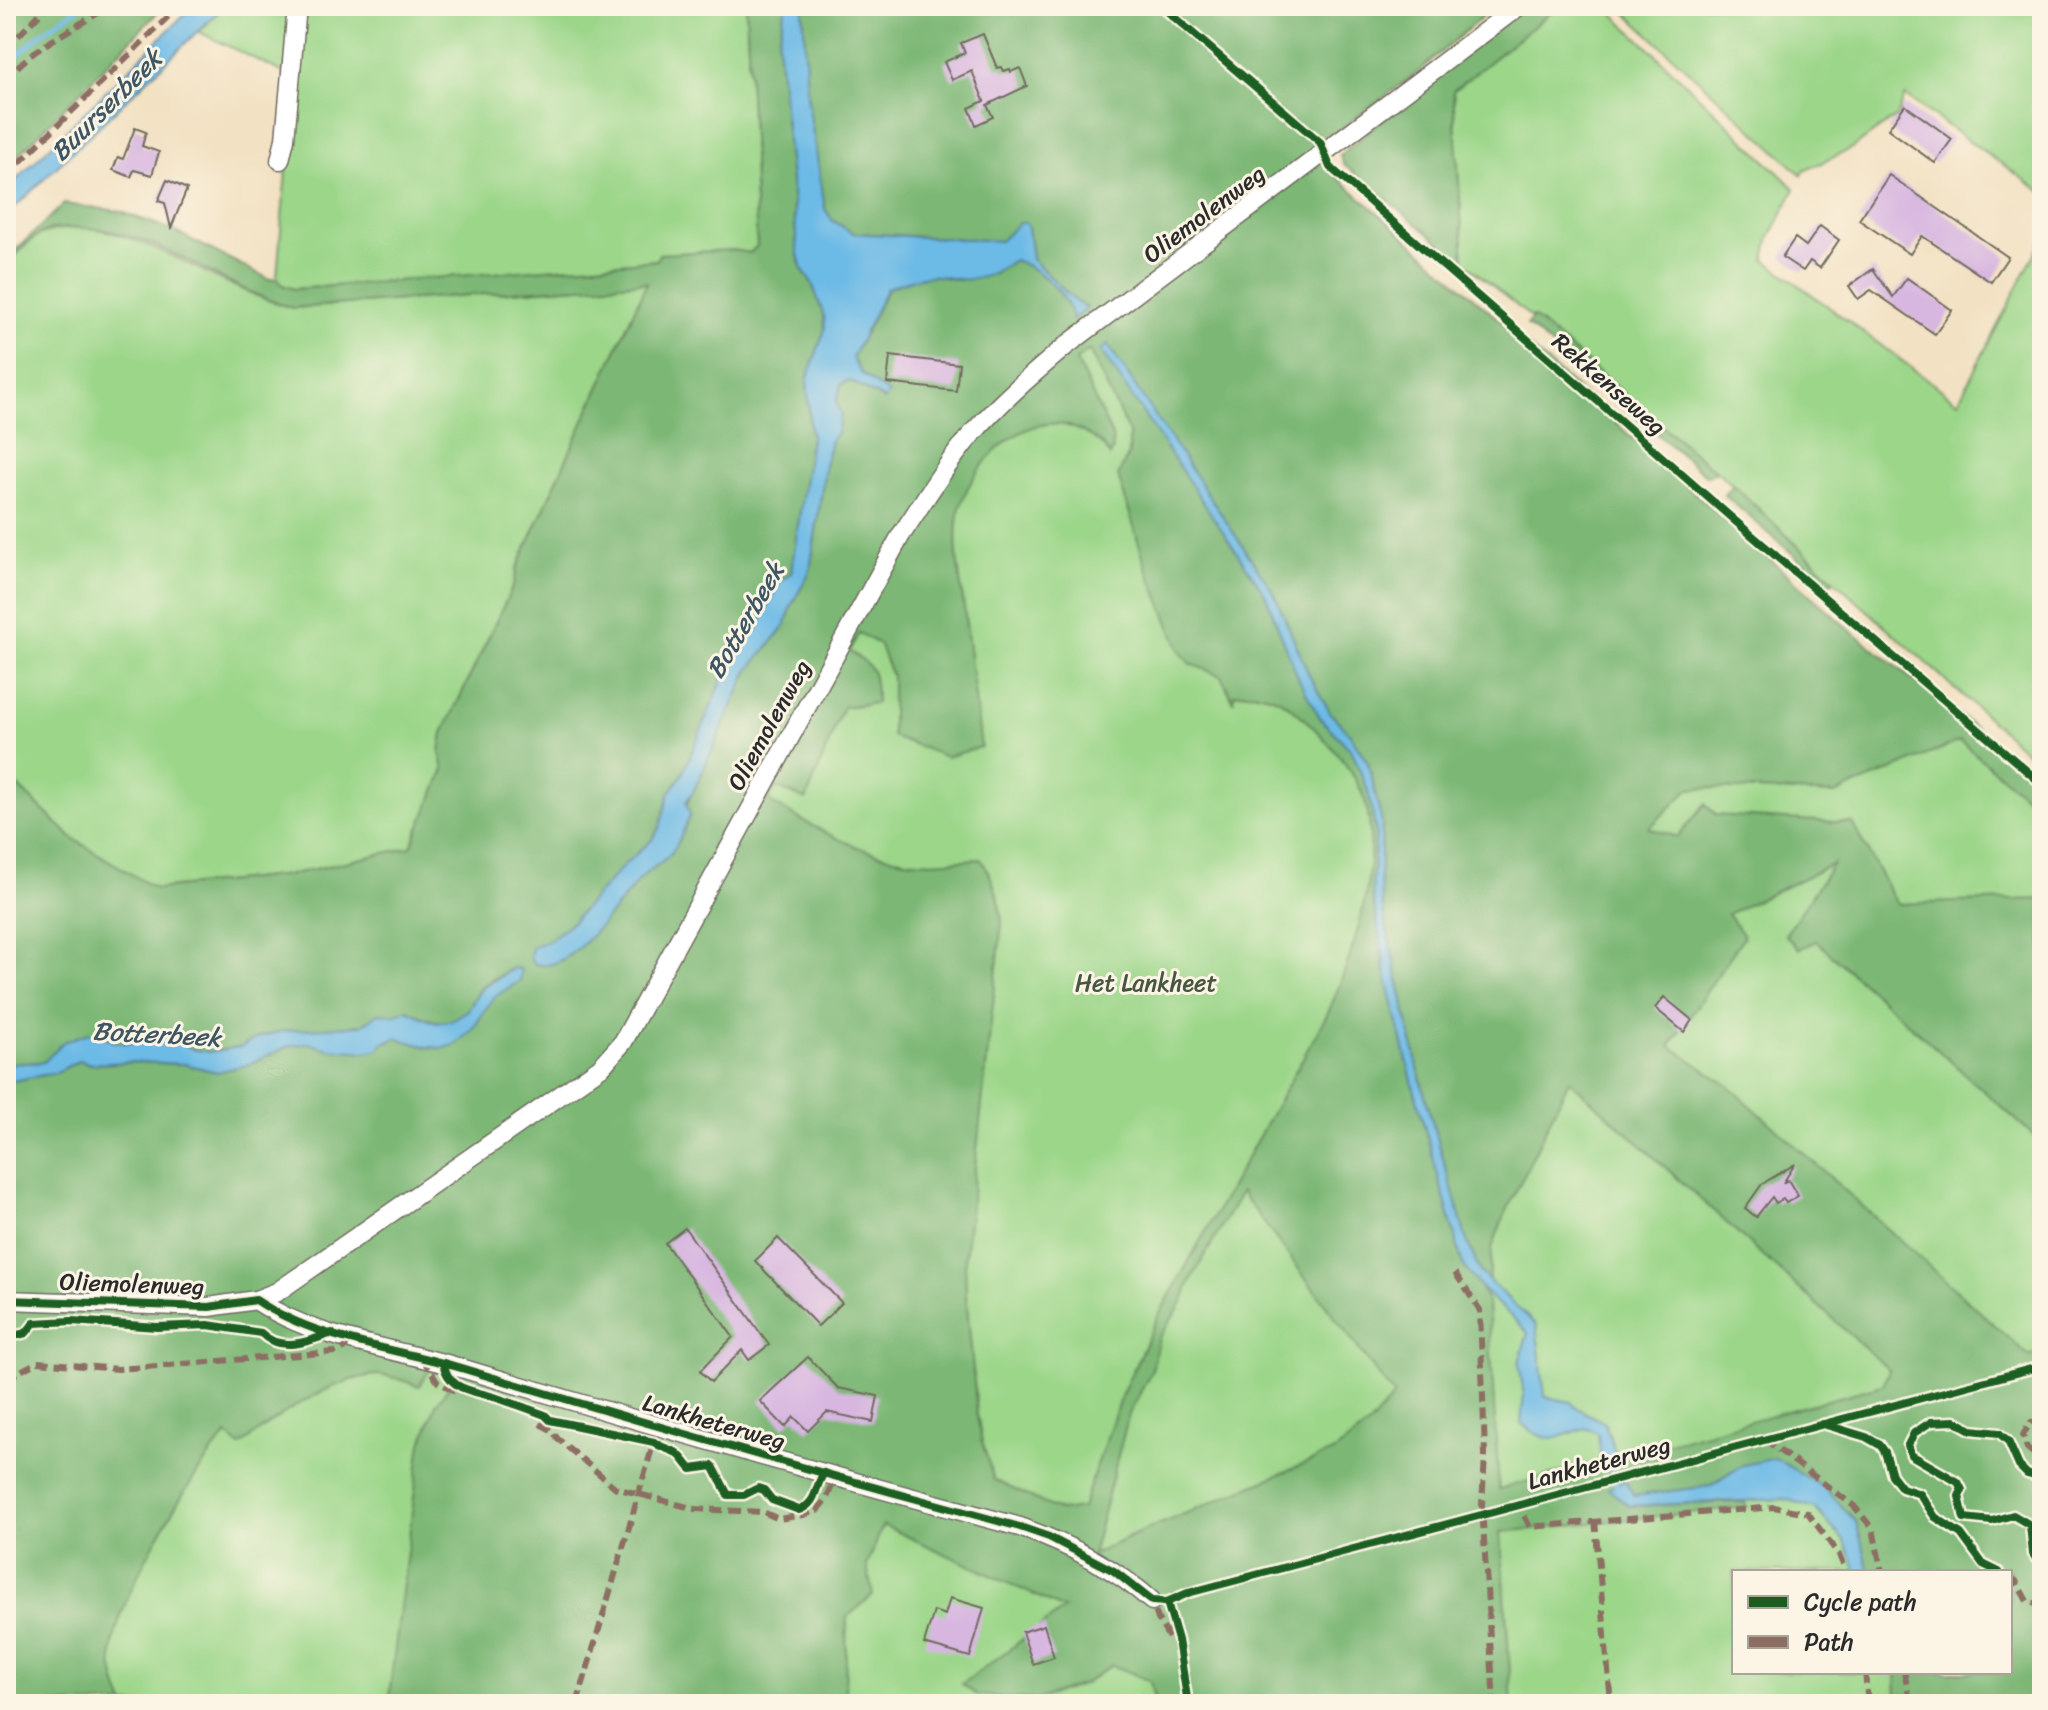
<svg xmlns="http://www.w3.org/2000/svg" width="2048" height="1710" viewBox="0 0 2048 1710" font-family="Sriracha,sans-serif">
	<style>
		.green { fill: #9bd689; stroke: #63805a; stroke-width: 2; fill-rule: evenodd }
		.forest { fill: #7cb775; stroke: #547150; stroke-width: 2; fill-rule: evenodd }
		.water { fill: #6cbae6; stroke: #4c7288; stroke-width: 2 }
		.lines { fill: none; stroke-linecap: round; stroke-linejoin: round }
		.stream { stroke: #6cbae6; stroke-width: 5 }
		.building { fill: #d7b6e0 }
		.minor-casing { stroke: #716b60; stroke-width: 21 }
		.minor { stroke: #fff; stroke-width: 18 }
		.quiet { stroke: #8d6e63; stroke-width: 6; stroke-dasharray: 12 6; stroke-linecap: butt }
		.cycleway-casing { stroke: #fcf5e5; stroke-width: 13 }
		.cycleway { stroke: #1b5e20; stroke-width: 8 }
		.labels { text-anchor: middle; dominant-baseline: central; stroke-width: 6; stroke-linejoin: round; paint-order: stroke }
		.street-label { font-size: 24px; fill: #2b2b2b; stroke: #fcf5e5 }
		.park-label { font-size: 24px; fill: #475642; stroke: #fcf5e5 }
		.water-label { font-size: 26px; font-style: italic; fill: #3e5663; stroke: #fcf5e5 }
	</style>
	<rect width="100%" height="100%" fill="#fcf5e5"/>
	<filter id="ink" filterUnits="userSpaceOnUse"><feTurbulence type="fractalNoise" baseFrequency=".0125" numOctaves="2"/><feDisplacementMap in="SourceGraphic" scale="16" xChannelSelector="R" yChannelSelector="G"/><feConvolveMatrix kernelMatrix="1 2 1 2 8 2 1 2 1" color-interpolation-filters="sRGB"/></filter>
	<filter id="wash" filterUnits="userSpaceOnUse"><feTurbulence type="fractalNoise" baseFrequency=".006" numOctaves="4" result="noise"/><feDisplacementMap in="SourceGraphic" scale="32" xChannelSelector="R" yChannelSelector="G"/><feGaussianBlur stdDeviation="1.8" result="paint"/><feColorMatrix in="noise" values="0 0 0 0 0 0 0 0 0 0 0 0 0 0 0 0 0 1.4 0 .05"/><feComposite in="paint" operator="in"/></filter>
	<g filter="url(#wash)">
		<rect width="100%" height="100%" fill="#f2e1c2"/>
		<g class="green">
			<polygon points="224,6 294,6 286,74 199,32"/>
			<polygon points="300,6 746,6 757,246 750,253 732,250 657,260 334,287 294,289 282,285 277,277"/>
			<path d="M 793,6 L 1478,6 L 1303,140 L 1319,194 L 2042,790 L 2042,1704 L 6,1704 L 6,794 L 119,893 L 178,904 L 407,864 L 767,266 ZM 1734,1572 L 2010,1572 L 2010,1672 L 1734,1672 Z"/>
			<polygon points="1559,6 1605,6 1795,189 1769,239 1765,260 1958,402 2042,240 2042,766 1859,603 1733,485 1464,262 1453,90"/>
			<polygon points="1618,6 2042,6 2042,192 1905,96 1897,116 1849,150 1804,171 1802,175"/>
			<path d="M 87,227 C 162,240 221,289 293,308 L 648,282 L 517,568 L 514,584 L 443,733 L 440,752 L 444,770 L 412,847 L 289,875 L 156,889 L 72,838 L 6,775 L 6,269 C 34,231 42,230 87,227 Z"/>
		</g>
		<g class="forest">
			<polygon points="6,6 164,6 6,168"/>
			<path d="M 746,6 L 786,6 L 778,42 L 798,255 L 802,269 L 812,283 L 824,316 L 825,329 L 807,380 L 811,438 L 791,573 L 778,583 L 757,630 L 732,657 L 682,775 L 669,794 L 660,827 L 651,841 L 625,864 L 572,922 L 550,940 L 532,947 L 530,957 L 533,963 C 568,979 620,900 640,879 C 649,870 661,864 669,855 C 680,842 680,810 693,792 L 748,671 L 785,626 L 791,607 L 810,571 L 826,461 L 831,440 L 837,433 L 841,414 L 836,403 L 841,384 L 847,381 L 852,382 L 884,400 L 888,394 L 861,373 L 852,358 L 888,288 L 915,278 L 933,275 L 958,280 L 994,274 L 1014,260 C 1038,268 1069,293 1072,319 L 1086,308 L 1076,302 L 1032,259 L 1028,227 L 1000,241 L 853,233 L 832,220 L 825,209 L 807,95 L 803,6 L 1495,6 L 1418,72 L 1328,138 L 1325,166 L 1852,632 L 2042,779 L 2042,811 L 1960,741 L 1835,794 L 1715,788 L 1689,789 L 1649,828 L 1678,837 L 1705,804 L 1716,815 L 1852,823 L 1897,904 L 2042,899 L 2042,1143 L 1816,941 L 1799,949 L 1785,935 L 1833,864 L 1728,914 L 1744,936 L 1670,1046 L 1730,1087 L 2029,1356 L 2042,1353 L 2042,1704 L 1897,1704 L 1896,1672 L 2010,1672 L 2010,1572 L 1870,1572 L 1856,1522 L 1730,1472 L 1710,1486 L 1633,1496 L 1629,1506 L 1744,1502 L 1747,1507 L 1501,1532 L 1512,1704 L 1155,1704 L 1150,1681 L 1112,1665 L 1084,1684 L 1036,1700 L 976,1695 L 962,1684 L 1064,1609 L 883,1525 L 867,1566 L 873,1595 L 847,1617 L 845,1692 L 839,1704 L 388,1704 L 420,1449 L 436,1404 L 456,1377 L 430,1369 L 419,1386 C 407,1383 390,1374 378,1375 C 332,1378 275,1417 240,1446 L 227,1435 C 189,1475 119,1595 112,1650 C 111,1667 117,1689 124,1704 L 6,1704 L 6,1082 L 55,1073 L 80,1060 L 90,1064 L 133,1062 L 184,1064 L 208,1070 L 247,1065 L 289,1046 L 309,1043 L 328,1049 L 383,1043 L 396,1038 L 427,1047 L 444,1048 L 472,1030 L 494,997 L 519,981 L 521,970 L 514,968 C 504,973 489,980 481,988 C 475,995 473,1004 467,1011 C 448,1030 427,1019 407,1010 L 395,1015 L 379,1013 L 362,1025 L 282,1031 L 256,1038 L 241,1047 L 209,1052 L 192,1049 L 174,1039 L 124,1043 L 112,1041 L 102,1034 L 44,1062 L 6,1064 L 6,775 L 72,838 L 156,889 L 289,875 L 411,847 L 444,770 L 440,752 L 443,733 L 514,584 L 517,568 L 647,282 L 293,308 C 219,288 148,222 69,228 C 62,229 52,228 45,231 C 28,238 17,254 6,269 L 6,259 L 64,204 L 119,211 L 172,230 L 269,279 L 278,278 L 282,285 L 294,289 L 657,260 L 659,254 L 732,250 L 750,253 L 757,246 ZM 1108,346 L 1274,593 L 1309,675 L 1331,714 L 1349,733 L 1368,763 L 1382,823 L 1380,878 L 1383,911 L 1421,1082 L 1467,1241 L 1480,1272 L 1489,1281 L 1492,1248 L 1503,1219 L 1569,1080 L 1889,1370 L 1883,1385 L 1499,1489 L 1488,1302 C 1485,1289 1469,1276 1462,1262 L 1414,1089 L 1385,971 L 1372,893 L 1376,832 L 1368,791 L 1352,751 L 1299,680 L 1265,594 L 1102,351 ZM 1089,350 L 1129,433 L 1129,453 L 1118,476 L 1146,566 L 1180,651 L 1189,663 L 1221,676 L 1234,702 L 1234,694 C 1271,689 1288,702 1314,728 C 1331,746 1348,764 1359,786 C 1389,848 1354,954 1328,1013 L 1156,1320 L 1122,1394 L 1082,1508 L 1060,1511 L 994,1480 L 982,1442 L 977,1414 L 966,1293 L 965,1259 L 1002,922 C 999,898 994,879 981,859 C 956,860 931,864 906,860 C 856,853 811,825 768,801 L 776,787 L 806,800 L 843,707 L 876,703 C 875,674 876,666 849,651 L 859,633 L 879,644 L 892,676 L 892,736 L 946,757 L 981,747 C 975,701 970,654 964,607 C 960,578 953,545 958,516 C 965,476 1006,429 1047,424 C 1069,422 1100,436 1110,456 L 1113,450 L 1112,436 L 1076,360 ZM 1241,1192 L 1394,1396 L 1370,1424 L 1335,1451 L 1136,1534 L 1092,1555 L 1129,1414 L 1152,1370 L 1159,1338 L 1183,1301 L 1189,1284 Z"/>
			<polygon points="1527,6 1559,6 1453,91 1464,262 1344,165 1340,155 1447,66"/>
			<polygon points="1533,317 1717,472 1707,476 1527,325"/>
			<polygon points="1733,485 1834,580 1828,584 1724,495"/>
		</g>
		<g class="water">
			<polygon points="193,6 224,6 6,216 6,190"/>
			<path d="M 786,6 L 803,6 L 807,95 L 825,209 L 832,220 L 853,233 L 1000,241 L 1019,223 L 1025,223 L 1028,227 L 1032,259 L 1076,302 L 1087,308 L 1072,320 C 1069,293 1038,268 1014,260 C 995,273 980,282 956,279 C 947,278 939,275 930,276 C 915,277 901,283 887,288 L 852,358 L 861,373 L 889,394 L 885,400 L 852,382 L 847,381 L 841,384 L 836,403 L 841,414 L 837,433 L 831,440 L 826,461 L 810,571 L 791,607 L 785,626 L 748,671 L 693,792 L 686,802 L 690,815 C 684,828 680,844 670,854 C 662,863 650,869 641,878 C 620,899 569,979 533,963 L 530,957 L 532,947 L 550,940 L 572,922 L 625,864 L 651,841 L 660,827 L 669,794 L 682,775 L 732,657 L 757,630 L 778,583 L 791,573 L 811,438 L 807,380 L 825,329 L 824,316 L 812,283 L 802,269 L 798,255 L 778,42 Z"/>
			<path d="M 1108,345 L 1274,593 L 1309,675 L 1331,714 L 1349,733 L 1368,763 L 1382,823 L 1380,878 L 1383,911 L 1421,1082 L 1467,1241 L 1480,1272 L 1536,1325 L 1545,1397 L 1571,1402 L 1575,1407 L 1605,1423 L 1617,1459 L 1601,1462 L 1598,1433 L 1585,1428 C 1556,1438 1546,1446 1521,1423 L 1524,1395 L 1519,1363 L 1528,1333 C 1506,1308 1478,1292 1462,1262 L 1414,1089 L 1385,971 L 1372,893 L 1376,832 L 1368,791 L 1352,751 L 1320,718 L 1299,680 L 1265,594 L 1101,351 Z"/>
			<polygon points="514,968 521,970 520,981 494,997 472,1030 454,1045 444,1048 427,1047 396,1038 383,1043 378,1049 366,1052 328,1049 309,1043 289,1046 247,1065 217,1072 184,1064 133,1062 90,1064 80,1060 55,1073 6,1082 6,1064 44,1062 63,1042 88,1033 102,1034 112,1041 124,1043 174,1039 192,1049 209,1052 241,1047 256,1038 282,1031 362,1025 379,1013 394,1015 407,1010 436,1023 452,1020 468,1010 481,989"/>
			<polygon points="1775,1458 1826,1489 1856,1522 1870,1572 1857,1572 1845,1542 1815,1508 1784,1499 1629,1506 1608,1489 1625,1480 1634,1496 1710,1486 1743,1465"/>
		</g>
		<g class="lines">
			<g class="stream">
				<polyline points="6,66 42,33 81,6"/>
				<polyline points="1609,1460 1616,1485"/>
			</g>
		</g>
		<g id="blocks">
			<g class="building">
				<polygon points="983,34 997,68 1001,67 1003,71 1010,69 1011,72 1020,68 1027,86 987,105 993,117 976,125 969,108 984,101 972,71 952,80 944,62 965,53 961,43"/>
				<polygon points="1905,105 1952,139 1935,163 1888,129"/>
				<polygon points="135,128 146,132 142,146 159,152 152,175 134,170 131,177 113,170 118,157 123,159"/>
				<polygon points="1889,175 2008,257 1991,282 1922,236 1910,254 1859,220"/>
				<polygon points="167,180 187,189 171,228 165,203 158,201"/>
				<polygon points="1820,226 1839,240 1820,268 1810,261 1803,271 1782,257 1795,238 1806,246"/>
				<polygon points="1873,269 1893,297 1907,278 1952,310 1935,334 1871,290 1858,299 1849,286"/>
				<polygon points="890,356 959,364 956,391 887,383"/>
				<polygon points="1664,997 1692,1020 1684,1032 1655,1008"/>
				<polygon points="1795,1164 1783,1183 1788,1180 1798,1196 1786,1203 1783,1199 1776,1203 1772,1197 1756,1217 1745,1208 1762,1184"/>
				<polygon points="685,1228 769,1345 749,1360 742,1350 711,1382 700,1371 733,1337 665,1243"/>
				<polygon points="778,1238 842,1303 818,1326 755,1261"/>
				<polygon points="808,1357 838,1388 878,1396 873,1422 827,1412 808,1431 794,1417 785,1427 760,1401"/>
				<polygon points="950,1598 984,1608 970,1657 924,1644 934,1611 945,1615"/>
				<polygon points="1044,1625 1054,1657 1033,1664 1022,1632"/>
			</g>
		</g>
	</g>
	<g filter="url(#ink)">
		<use href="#blocks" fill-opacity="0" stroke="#716b60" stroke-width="2"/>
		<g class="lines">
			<g class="minor-casing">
				<g id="minor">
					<polyline points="280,160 285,139 297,6"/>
					<path d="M 6,1300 L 209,1307 L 256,1300 L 277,1292 L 601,1067 L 623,1042 L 901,535 C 924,501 945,465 972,434 C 1001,401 1034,373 1067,345 L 1519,6"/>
					<path d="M 256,1300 C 315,1340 394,1348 461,1368 C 647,1424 833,1477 1020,1527 C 1068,1544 1115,1568 1152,1601"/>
				</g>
			</g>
			<use href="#minor" class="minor"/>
			<g class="quiet">
				<polyline points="6,49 47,6"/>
				<path d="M 6,81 C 28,48 77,28 109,6"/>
				<polyline points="6,176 179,6"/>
				<polyline points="1455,1273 1480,1310 1485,1455 1482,1506 1494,1704"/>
				<polyline points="422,1358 438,1382 455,1391"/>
				<polyline points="6,1379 37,1362 119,1369 335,1352 345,1348 350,1339"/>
				<polyline points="2042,1421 2031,1422 2023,1435 2027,1448 2042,1461"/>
				<polyline points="540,1424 553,1431 558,1439 616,1488 695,1509 763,1512 779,1519 803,1515 817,1511 827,1498 836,1476"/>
				<polyline points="1764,1439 1854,1506 1873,1529 1882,1572"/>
				<polyline points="1516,1500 1530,1527 1774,1507 1808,1513 1839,1555 1846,1572"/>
				<polyline points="1595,1520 1611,1704"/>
				<polyline points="2010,1577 2016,1581 2027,1601 2042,1606"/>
				<polyline points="1159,1599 1152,1601 1158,1619 1169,1638"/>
				<polyline points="1865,1672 1868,1704"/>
				<polyline points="1904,1672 1911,1704"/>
				<polyline points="577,1704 656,1435"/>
			</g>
			<g class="cycleway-casing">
				<g id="cycleway">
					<polyline points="1161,6 1320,142 1330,167 1734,520 2042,784"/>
					<path d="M 6,1300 L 209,1307 L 256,1300 C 315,1340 394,1348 461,1368 C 647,1424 833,1477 1020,1527 L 1049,1537 L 1114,1571 L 1152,1601 L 1167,1602 L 1188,1593 L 2042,1366"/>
					<path d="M 6,1338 L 26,1333 L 34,1323 L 72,1321 L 157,1327 L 208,1325 L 261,1333 C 280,1353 310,1341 332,1333"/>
					<path d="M 443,1363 C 449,1392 474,1390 497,1398 C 513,1403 529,1409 545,1415 L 550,1420 L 654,1442 C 662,1449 670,1448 678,1454 C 683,1458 686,1464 691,1469 L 713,1466 L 728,1495 L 744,1495 L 758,1488 L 764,1490 L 772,1500 L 799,1510 C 818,1503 814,1487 824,1473"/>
					<polyline points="1823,1424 1866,1437 1880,1445 1885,1452 1892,1475 1902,1488 1920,1494 1935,1517 1961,1534 1983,1564 1999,1572"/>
					<polyline points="2042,1478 2027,1474 2019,1466 2008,1441 1999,1433 1971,1430 1955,1421 1931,1422 1914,1433 1908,1445 1911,1455 1958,1482 1962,1490 1959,1496 1964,1518 1992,1521 2013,1515 2030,1525 2033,1554 2042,1567"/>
					<polyline points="1167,1602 1178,1640 1188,1704"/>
				</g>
			</g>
			<use href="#cycleway" class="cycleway"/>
		</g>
	</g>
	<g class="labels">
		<g class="street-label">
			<text transform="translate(1204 214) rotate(-37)">Oliemolenweg</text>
			<text transform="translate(1609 384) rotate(41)">Rekkenseweg</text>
			<text transform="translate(769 725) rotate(-61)">Oliemolenweg</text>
			<text transform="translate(132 1284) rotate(2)">Oliemolenweg</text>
			<text transform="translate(714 1422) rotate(16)">Lankheterweg</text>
			<text transform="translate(1599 1463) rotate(-15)">Lankheterweg</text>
		</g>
		<g class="park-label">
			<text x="1146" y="983">Het Lankheet</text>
		</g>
		<g class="water-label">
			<text transform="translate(106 105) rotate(-45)">Buurserbeek</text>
			<text transform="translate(745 620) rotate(-60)">Botterbeek</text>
			<text transform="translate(157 1034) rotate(3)">Botterbeek</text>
		</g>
	</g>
	<rect width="2048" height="1710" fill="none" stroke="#fcf5e5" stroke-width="32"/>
	<rect x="1732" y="1570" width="280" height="104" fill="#fcf5e5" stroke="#a8a49b" stroke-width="2"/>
	<rect x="1748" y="1596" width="40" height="12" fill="#1b5e20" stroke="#a8a49b" stroke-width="2"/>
	<text x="1804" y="1610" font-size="24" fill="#2b2b2b">Cycle path</text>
	<rect x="1748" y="1636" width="40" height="12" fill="#8d6e63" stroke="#a8a49b" stroke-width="2"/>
	<text x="1804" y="1650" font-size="24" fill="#2b2b2b">Path</text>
</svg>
